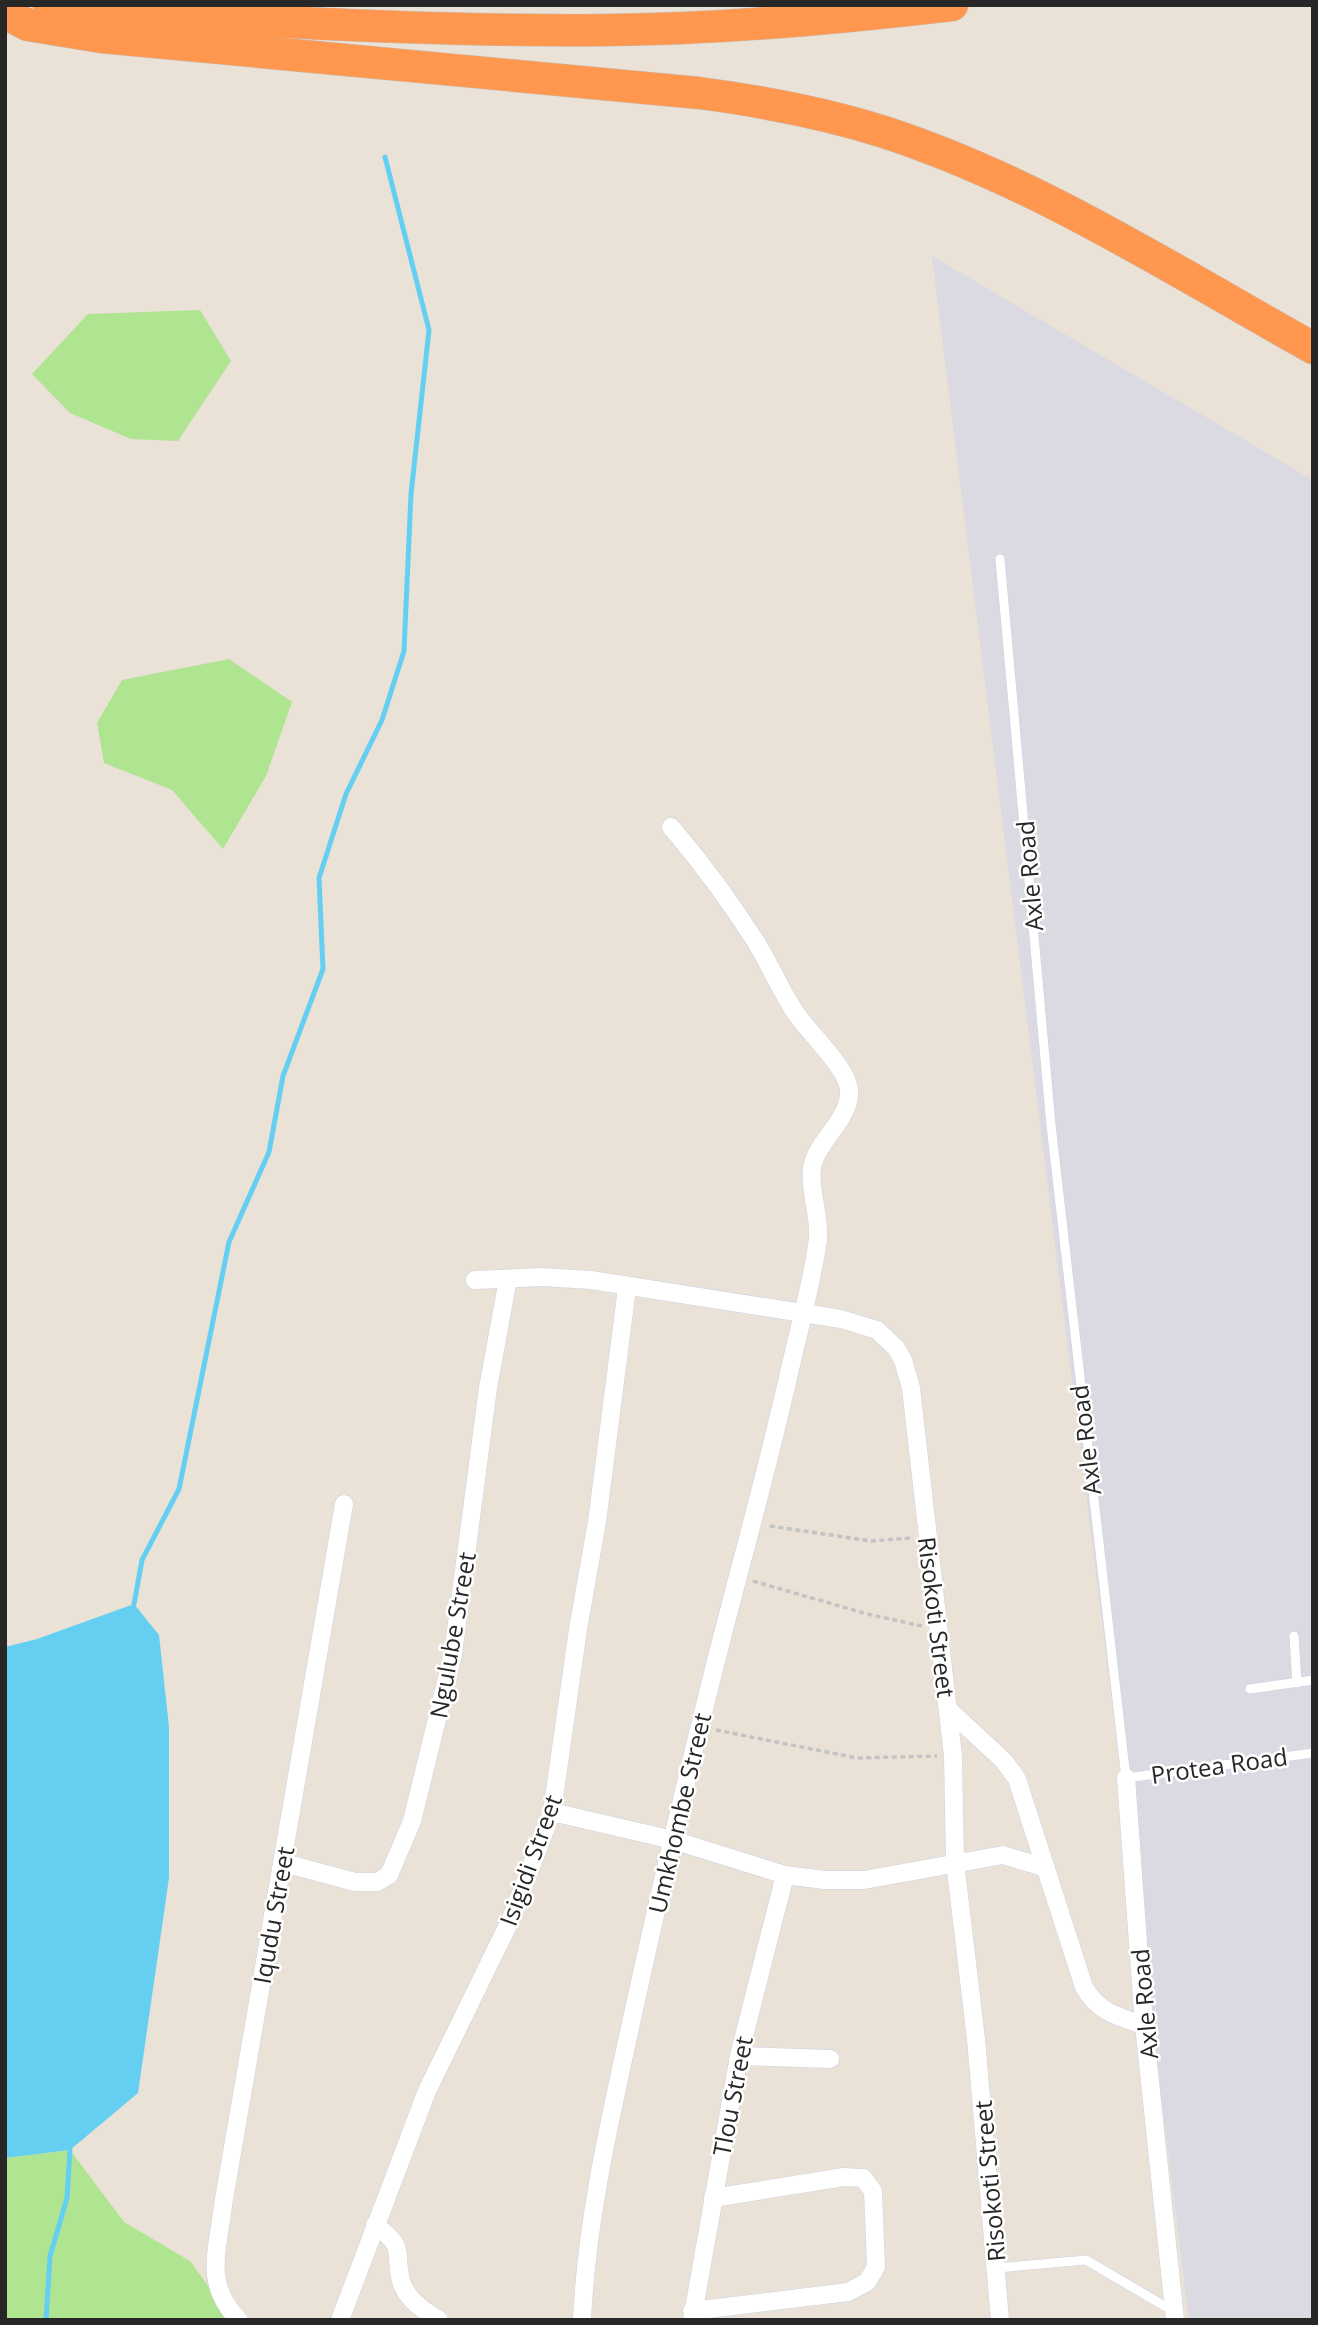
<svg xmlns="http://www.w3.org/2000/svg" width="1318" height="2325" viewBox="0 0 1318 2325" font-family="'Open Sans',sans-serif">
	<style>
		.industrial { fill: #dbd9e2 }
		.green { fill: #afe491 }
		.water { fill: #65cff2 }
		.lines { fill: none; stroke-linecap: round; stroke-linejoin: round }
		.stream { stroke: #65cff2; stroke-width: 5 }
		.service-casing { stroke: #cdd1e1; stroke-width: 10 }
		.minor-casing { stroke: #cdd1e1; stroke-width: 19 }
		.motorway-casing { stroke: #c3c3c3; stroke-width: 33 }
		.path { stroke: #c3c3c3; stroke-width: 3.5; stroke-dasharray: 5 3.5; stroke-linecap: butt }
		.service { stroke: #fff; stroke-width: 9 }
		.minor { stroke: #fff; stroke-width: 18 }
		.motorway { stroke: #ff974e; stroke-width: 32 }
		.labels { text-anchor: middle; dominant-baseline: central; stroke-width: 5; stroke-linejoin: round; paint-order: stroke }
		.street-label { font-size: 24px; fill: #272727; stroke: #fff }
	</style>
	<rect width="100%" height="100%" fill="#eae2d7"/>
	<polygon class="industrial" points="932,256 1313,480 1313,2320 1189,2320"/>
	<g class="green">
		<polygon points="200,310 231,361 178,441 131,439 70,413 32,374 88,314"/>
		<polygon points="229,659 292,702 266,776 223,849 172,790 104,763 97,723 122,680"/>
		<polygon points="70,2150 124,2222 190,2261 233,2320 5,2320 5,2158"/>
	</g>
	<polygon class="water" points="134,1604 159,1635 169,1727 169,1878 138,2093 70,2150 5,2158 5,1647 37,1639"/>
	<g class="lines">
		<g class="stream">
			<polyline points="134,1604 142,1560 179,1489 229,1242 269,1152 283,1076 323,969 319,878 346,794 382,720 404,651 411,494 429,330 385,157"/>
			<polyline points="46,2320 50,2256 67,2198 70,2150"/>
		</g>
		<g class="service-casing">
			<g id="service">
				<polyline points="1000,559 1051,1125 1126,1778 1313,1753"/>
				<polyline points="1294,1636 1297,1683"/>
				<polyline points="1250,1689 1313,1680"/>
				<polyline points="997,2268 1086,2260 1173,2311"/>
			</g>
		</g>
		<g class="minor-casing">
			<g id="minor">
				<polyline points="475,1280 542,1277 591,1280 841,1319 877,1330 896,1348 903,1360 911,1388 953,1756 955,1862 976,2039 1000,2320"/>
				<path d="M 949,1710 L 1004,1761 L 1017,1779 L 1084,1987 C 1098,2012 1118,2017 1144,2025"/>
				<polyline points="1126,1778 1144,2025 1175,2320"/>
				<polyline points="552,1812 673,1840 785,1875 825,1880 864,1880 1003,1855 1046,1868"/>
				<polyline points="284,1863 355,1882 377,1882 389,1875 412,1821 453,1654 488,1388 508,1279"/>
				<polyline points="739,2056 830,2059"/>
				<path d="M 375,2225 C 408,2249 393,2250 401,2281 C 406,2299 424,2311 439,2320"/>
				<polyline points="692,2311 848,2292 867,2282 876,2267 873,2191 863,2178 844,2177 713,2198"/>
				<path d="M 239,2320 C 203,2284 218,2251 223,2205 L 344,1504"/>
				<polyline points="340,2320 427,2091 510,1921 552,1812 578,1629 597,1522 627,1288"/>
				<path d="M 582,2320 C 587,2215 611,2116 633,2014 C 665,1868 699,1724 737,1580 C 757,1505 776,1431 793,1356 C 802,1317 813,1278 818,1239 C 820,1214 809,1192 812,1168 C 817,1140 851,1119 849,1090 C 847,1067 808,1032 795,1012 C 780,989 770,965 756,942 C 731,903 701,862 671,827"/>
				<polyline points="692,2320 739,2056 785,1875"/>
			</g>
		</g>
		<g class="motorway-casing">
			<g id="motorway">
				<path d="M 49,5 C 235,21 422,32 609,30 C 724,29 839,18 952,5"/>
				<path d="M 5,13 L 28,25 L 101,37 L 699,93 C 760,101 821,112 881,131 C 1034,180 1173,270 1313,348"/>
			</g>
		</g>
		<g class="path">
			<polyline points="770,1526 871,1541 911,1538"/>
			<polyline points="753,1581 867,1614 922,1626"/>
			<polyline points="716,1730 857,1758 937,1756"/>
		</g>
		<use href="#service" class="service"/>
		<use href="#minor" class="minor"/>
		<use href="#motorway" class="motorway"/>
	</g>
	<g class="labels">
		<g class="street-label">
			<text transform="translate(1029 876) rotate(-95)">Axle Road</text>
			<text transform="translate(1085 1440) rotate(-97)">Axle Road</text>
			<text transform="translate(937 1617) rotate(83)">Risokoti Street</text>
			<text transform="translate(452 1635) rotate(-80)">Ngulube Street</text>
			<text transform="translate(1219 1765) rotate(-8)">Protea Road</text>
			<text transform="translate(679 1813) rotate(-77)">Umkhombe Street</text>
			<text transform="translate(530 1860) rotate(-70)">Isigidi Street</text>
			<text transform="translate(273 1915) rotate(-80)">Iqudu Street</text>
			<text transform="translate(1144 2004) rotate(-95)">Axle Road</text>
			<text transform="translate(732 2096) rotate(-79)">Tlou Street</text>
			<text transform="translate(989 2181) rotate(-95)">Risokoti Street</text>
		</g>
	</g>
	<rect width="1318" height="2325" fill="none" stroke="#272727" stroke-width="14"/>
</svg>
